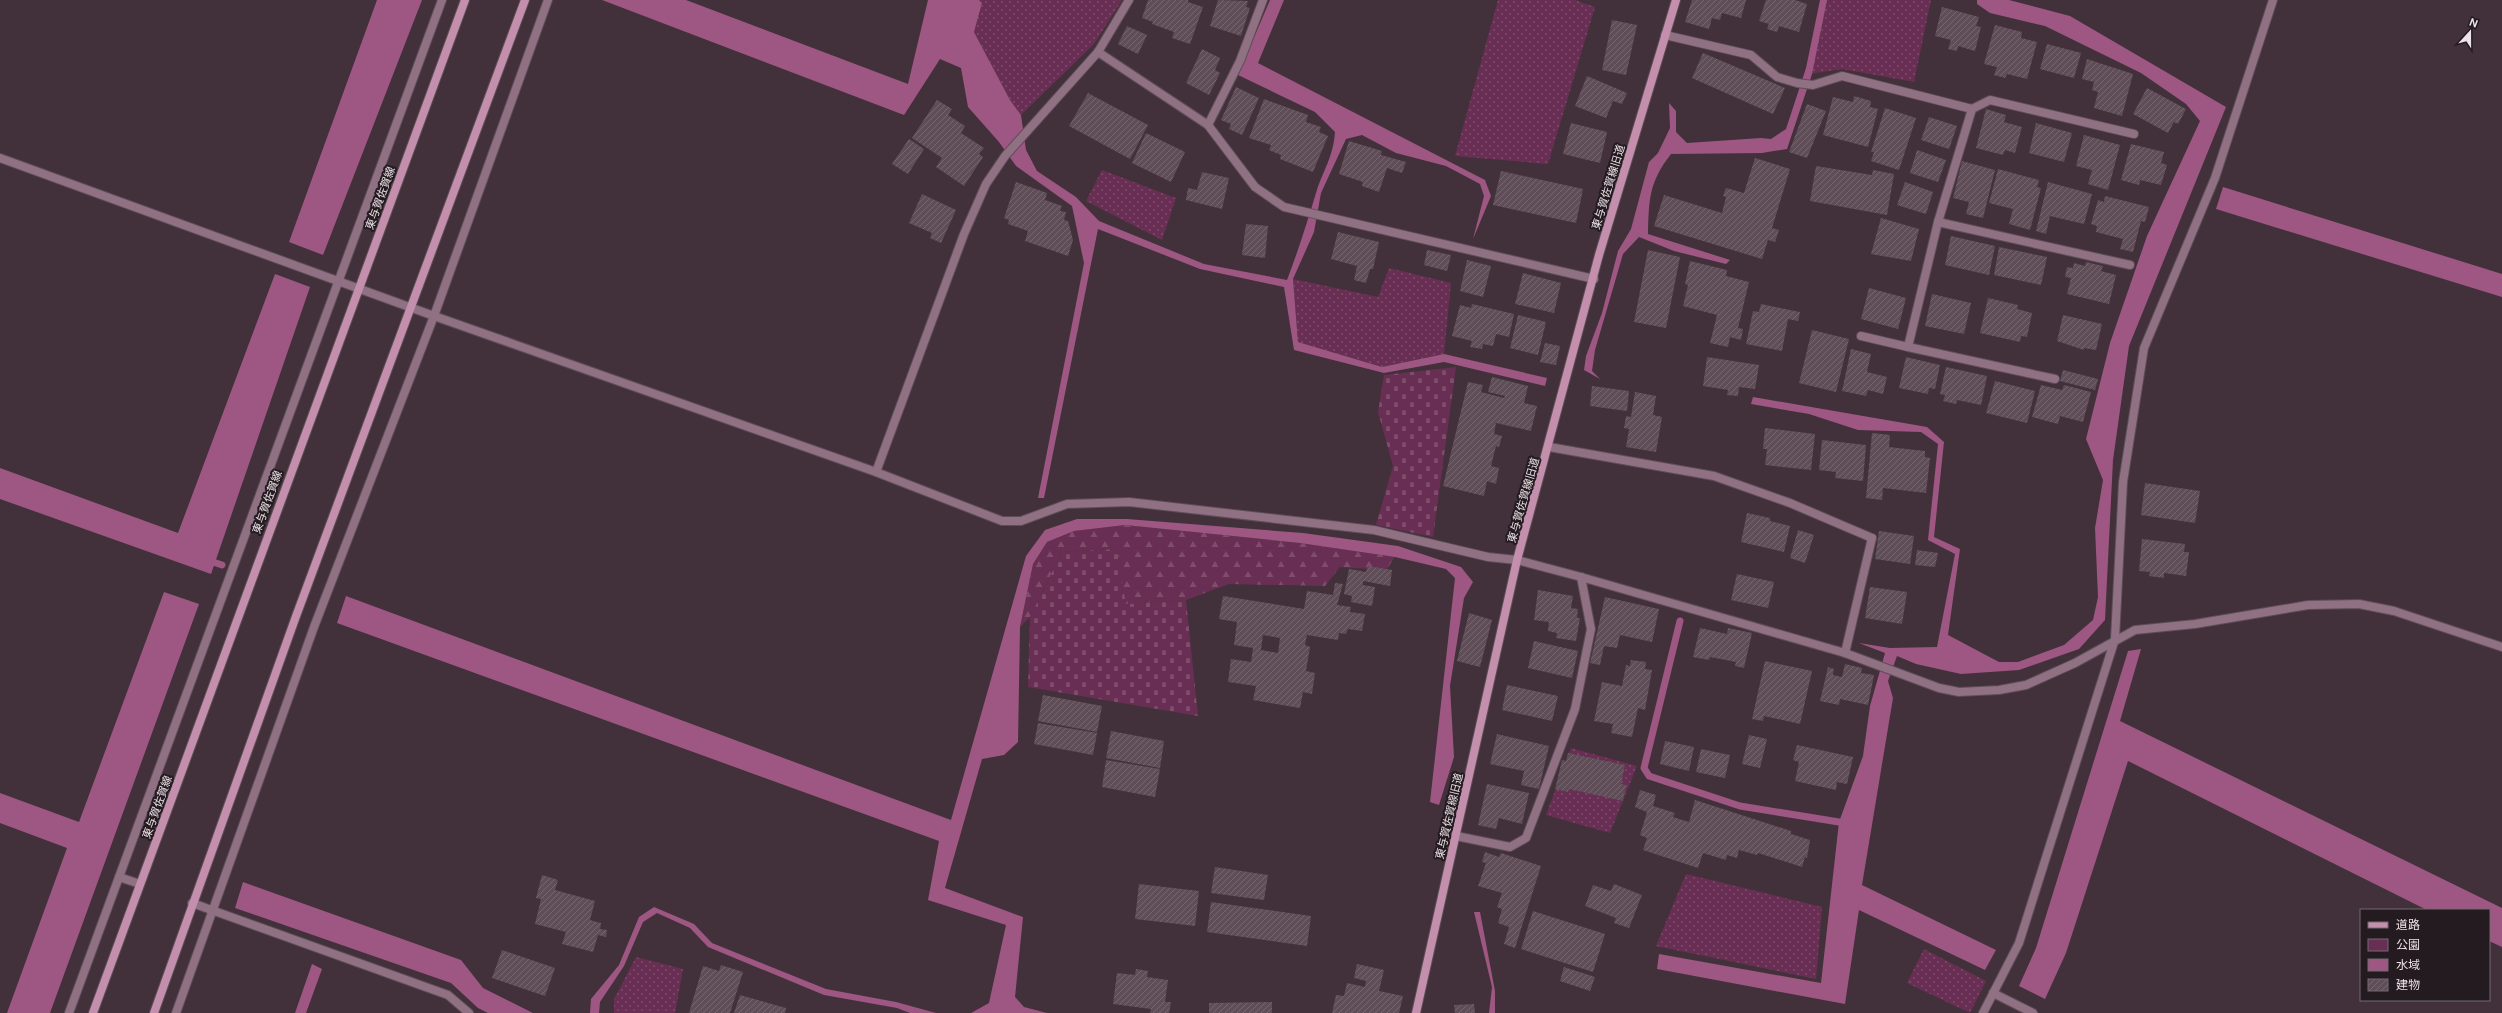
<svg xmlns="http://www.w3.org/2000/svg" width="2502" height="1013" viewBox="0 0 2502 1013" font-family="'DM Sans','Noto Sans JP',sans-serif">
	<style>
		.green { fill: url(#green-dots) }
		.forest { fill: url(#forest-firs) }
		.cemetery { fill: url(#cemetery-stones) }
		.water { fill: #9d5782 }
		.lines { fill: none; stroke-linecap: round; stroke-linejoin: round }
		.stream { stroke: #9d5782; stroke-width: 7 }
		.building { fill: url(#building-hatch); fill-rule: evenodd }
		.service-casing { stroke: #5d4d56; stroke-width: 10 }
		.minor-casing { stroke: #5d4d56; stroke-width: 10 }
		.secondary-casing { stroke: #5d4d56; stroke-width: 10 }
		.service { stroke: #907083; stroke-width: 8 }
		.minor { stroke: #907083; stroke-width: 8 }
		.secondary { stroke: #c38fad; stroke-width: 8 }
		.labels { text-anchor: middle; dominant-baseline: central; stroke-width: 4; stroke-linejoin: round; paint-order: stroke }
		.street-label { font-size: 11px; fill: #ede2e8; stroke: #231b20 }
	</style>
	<defs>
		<pattern id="green-dots" width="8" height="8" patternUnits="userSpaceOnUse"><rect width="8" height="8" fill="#692e53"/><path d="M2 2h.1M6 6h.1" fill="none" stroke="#7f4c6c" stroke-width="1.8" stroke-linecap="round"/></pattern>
		<pattern id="forest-firs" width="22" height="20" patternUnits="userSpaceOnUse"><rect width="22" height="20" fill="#692e53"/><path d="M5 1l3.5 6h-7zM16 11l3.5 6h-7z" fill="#7f4c6c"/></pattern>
		<pattern id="cemetery-stones" width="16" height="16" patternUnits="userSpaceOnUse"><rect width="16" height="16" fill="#692e53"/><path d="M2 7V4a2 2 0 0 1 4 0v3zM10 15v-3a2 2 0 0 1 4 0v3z" fill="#7f4c6c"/></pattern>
		<pattern id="building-hatch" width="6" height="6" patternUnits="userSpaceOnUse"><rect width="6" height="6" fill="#5f4d57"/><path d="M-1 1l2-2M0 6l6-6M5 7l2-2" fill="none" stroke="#76666f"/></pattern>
	</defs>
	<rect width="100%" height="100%" fill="#42313a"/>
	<g class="green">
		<polygon points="979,0 1122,0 1094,44 1021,115 1010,100 974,32 982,3"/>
		<polygon points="1498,0 1575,0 1595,7 1548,164 1455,156"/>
		<polygon points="1823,0 1931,0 1914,82 1842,69 1809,74"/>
		<polygon points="1102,170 1176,198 1162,240 1086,201"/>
		<polygon points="1389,268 1451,283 1444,354 1382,367 1298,342 1293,279 1378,297"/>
		<polygon points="1571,748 1637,766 1610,833 1546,815"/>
		<polygon points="1686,874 1822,907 1816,979 1656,946"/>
		<polygon points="1924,949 1986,981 1970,1013 1907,983"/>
		<polygon points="636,957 683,969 675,1013 614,1013 614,999"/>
	</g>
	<polygon class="forest" points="1125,525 1300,543 1395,557 1386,570 1340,567 1325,586 1229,584 1186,600 1125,604 1117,549 1062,552 1030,617 1020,627 1033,564 1047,542 1074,531"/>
	<g class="cemetery">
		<polygon points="1456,367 1433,537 1376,525 1393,466 1378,412 1384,375"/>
		<polygon points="1117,549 1126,604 1186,600 1198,716 1028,687 1030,617 1062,552"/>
	</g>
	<g class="water">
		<polygon points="377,0 422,0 323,255 289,242"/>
		<path d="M 602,0 L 686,0 L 908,84 L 928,0 L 979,0 L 982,3 L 974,32 L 1010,100 L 1021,115 L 1026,150 L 1037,171 L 1076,197 L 1099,221 L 1204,264 L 1287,280 C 1298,251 1307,223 1316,193 C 1323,170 1333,158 1335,132 L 1315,112 L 1238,75 L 1270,0 L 1284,0 L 1258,63 L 1485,180 L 1491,196 L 1473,239 L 1484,196 L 1480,184 L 1446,166 L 1396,153 L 1362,135 L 1346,139 L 1321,193 L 1314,232 L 1293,279 L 1298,342 L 1382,367 L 1444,354 L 1547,378 L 1545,386 L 1444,362 L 1384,373 L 1294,350 L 1284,287 L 1200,269 L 1098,229 L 1044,498 L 1038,498 L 1084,263 L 1072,206 L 1016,166 L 999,142 L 968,107 L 961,68 L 940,59 L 904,115 Z"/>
		<path d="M 1820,0 L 1827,0 L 1812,74 L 1787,149 L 1762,153 L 1671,154 C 1649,182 1649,199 1648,234 L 1730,260 L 1726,264 L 1674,251 L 1639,237 L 1623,254 L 1595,350 L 1592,371 L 1600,379 L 1584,370 L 1586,356 L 1602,313 L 1618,251 L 1631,229 L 1649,162 L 1658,153 L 1670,128 L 1669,103 L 1676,111 L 1676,132 L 1687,143 L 1761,138 L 1771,139 L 1786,129 L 1806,68 Z"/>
		<polygon points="1977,0 2009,0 2070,16 2226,107 2129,346 2113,460 2105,620 2079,649 2019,670 1961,674 1916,664 1897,656 1888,681 1893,698 1862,885 1996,950 1985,970 1859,910 1845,1004 1657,969 1659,954 1821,983 1839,822 1863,756 1870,706 1885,653 1859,643 1890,648 1937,647 1955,554 1928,540 1938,444 1921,432 1858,430 1809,414 1751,404 1753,397 1927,427 1944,442 1934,537 1960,549 1948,635 1999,662 2018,662 2064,645 2093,620 2098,597 2095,528 2103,480 2086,439 2110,343 2147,236 2200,121 2186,104 2141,73 2045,26 1990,13 1977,4"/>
		<polygon points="2223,187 2502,274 2502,297 2216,209"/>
		<polygon points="275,274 310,287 211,574 0,499 0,468 178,533"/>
		<polygon points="1077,519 1127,519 1303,533 1398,546 1461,567 1473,582 1464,598 1450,686 1454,757 1439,805 1430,802 1455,578 1446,569 1395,557 1300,543 1125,525 1074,531 1047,542 1033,564 1020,627 1018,742 1004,755 982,759 945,888 1023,917 1015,997 1024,1007 1047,1013 971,1013 989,1003 1006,925 928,900 939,841 337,623 346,596 951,820 1026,556 1045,530"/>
		<polygon points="164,592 199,604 50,1013 7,1013 67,848 0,823 0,793 79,822"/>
		<polygon points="2141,649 2120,721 2502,908 2502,947 2489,941 2489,910 2427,910 2128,761 2066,953 2045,999 2019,986 2036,948 2128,651"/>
		<polygon points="243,882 461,960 483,988 533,1013 488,1013 478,1008 451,983 235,908"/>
		<polygon points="654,907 694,924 712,943 826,989 896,1002 936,1013 910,1013 897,1008 824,995 708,947 690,928 657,913 643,922 624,966 600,1002 599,1013 590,1013 591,999 619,965 639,917"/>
		<polygon points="1474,912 1480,912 1495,991 1495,1013 1489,1013 1492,987"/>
		<polygon points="312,964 322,969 306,1013 295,1013"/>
	</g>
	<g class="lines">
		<g class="stream">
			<polyline points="207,560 222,565"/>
			<polyline points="1680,621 1644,768 1649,776 1740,806 1839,822"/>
		</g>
	</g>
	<g class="building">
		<polygon points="1148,0 1188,0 1188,2 1203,7 1190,44 1172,38 1174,32 1152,24 1153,22 1142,18"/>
		<polygon points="1218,0 1248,1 1246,7 1250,8 1241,36 1210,26"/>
		<polygon points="1692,0 1746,0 1741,18 1722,13 1720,20 1712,18 1709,29 1685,22"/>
		<polygon points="1766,0 1795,0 1807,4 1799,32 1779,26 1777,32 1767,29 1769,24 1759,21"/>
		<polygon points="1942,7 1979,17 1976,26 1981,27 1975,51 1958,46 1957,51 1948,49 1951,40 1935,36"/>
		<polygon points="1612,20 1637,25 1626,75 1602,70"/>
		<polygon points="1995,25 2022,32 2021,38 2037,42 2027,79 2007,74 2005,78 1994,75 1997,67 1984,64"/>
		<polygon points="1127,26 1147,35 1138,54 1118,44"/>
		<polygon points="2047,44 2081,53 2074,78 2040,69"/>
		<polygon points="1202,49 1220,58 1215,70 1220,73 1209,95 1186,83"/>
		<polygon points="1703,53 1785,88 1773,114 1692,78"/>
		<polygon points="2087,59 2133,74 2122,116 2094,108 2098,92 2092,90 2094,82 2082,79"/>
		<polygon points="1587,76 1627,93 1622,104 1613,101 1606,118 1575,106"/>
		<polygon points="1236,87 1259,98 1242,135 1229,129 1231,124 1221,120"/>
		<polygon points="2147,88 2186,109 2178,124 2174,122 2168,133 2133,114"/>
		<polygon points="1088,93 1148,125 1130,159 1069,126"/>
		<polygon points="1854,96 1871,101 1870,107 1878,109 1868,147 1823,135 1833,97 1853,102"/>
		<polygon points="1264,99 1308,115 1306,122 1321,127 1319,132 1328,136 1313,172 1280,159 1281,155 1269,150 1271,145 1249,138"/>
		<polygon points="937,100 952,109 948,115 965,126 961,133 984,148 979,154 983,157 964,186 936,167 942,158 912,138"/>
		<polygon points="1807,104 1826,111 1807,158 1789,152"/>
		<polygon points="1885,108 1916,118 1899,170 1871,161 1874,152 1871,152"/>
		<polygon points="1986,109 2006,115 2004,122 2022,127 2015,153 2005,150 2003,155 1976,148"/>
		<polygon points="1929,117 1957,126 1949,149 1921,140"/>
		<polygon points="1571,123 1607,132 1600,163 1563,154"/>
		<polygon points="2036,123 2072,133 2064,162 2029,153"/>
		<polygon points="1146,133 1185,152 1171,182 1132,163"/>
		<polygon points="2084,135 2120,145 2108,190 2088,184 2092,170 2076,166"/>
		<polygon points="909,139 924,149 908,174 892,164"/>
		<polygon points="1349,141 1382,151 1381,155 1406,162 1402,173 1387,168 1379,192 1362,186 1363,182 1339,174"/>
		<polygon points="2131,144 2164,152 2161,163 2167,165 2161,185 2140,180 2139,185 2121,180"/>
		<polygon points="1917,150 1946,160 1938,182 1910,173"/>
		<polygon points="1755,158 1790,169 1772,228 1779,230 1775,242 1768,240 1762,259 1654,226 1664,195 1722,213 1726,197 1723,196 1726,188 1744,193"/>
		<polygon points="1962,161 1995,170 1983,218 1966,214 1969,202 1953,198"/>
		<polygon points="1816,166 1872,175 1873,170 1894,174 1887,215 1810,201"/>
		<polygon points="1998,169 2039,180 2037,187 2041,188 2030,230 2009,224 2013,209 1989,203"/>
		<polygon points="1501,171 1583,189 1576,223 1493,205"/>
		<polygon points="1202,172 1229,178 1222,209 1186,200 1188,188 1197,190"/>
		<polygon points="1016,182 1047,193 1045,200 1062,206 1060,211 1066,212 1064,220 1068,221 1073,240 1068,256 1025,241 1028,231 1008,224 1009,220 1004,218"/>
		<polygon points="1905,182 1933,192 1926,214 1897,205"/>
		<polygon points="2048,182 2092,194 2084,224 2050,216 2046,234 2036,231"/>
		<polygon points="922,194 956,210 941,243 930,238 932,233 909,223"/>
		<polygon points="2105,196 2149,207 2145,222 2141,221 2133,252 2120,249 2123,239 2096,232 2097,226 2091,224 2098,200 2104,202"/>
		<polygon points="1881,218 1919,229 1911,261 1871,254"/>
		<polygon points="1246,224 1268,226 1265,258 1242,255"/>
		<polygon points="1338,232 1379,242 1373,269 1370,269 1366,283 1354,280 1357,266 1331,259"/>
		<polygon points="1951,236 1995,246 1989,275 1945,265"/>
		<polygon points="1999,247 2047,257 2041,285 1994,275"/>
		<polygon points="1427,250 1451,255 1447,271 1424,265"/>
		<polygon points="1648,250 1680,257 1666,328 1634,322"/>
		<polygon points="1467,260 1491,266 1483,297 1460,291"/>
		<polygon points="1690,261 1727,270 1726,276 1749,282 1738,328 1743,329 1741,340 1730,337 1728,347 1710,343 1717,315 1683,306 1688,285 1685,284"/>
		<polygon points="2086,262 2103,266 2101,271 2116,275 2109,304 2067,294 2071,278 2065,277 2067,267 2073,268 2074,263 2085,266"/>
		<polygon points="1523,273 1561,283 1554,313 1515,304"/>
		<polygon points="1869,288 1906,298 1898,329 1861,319"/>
		<polygon points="1932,294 1971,303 1964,334 1925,326"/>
		<polygon points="1988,298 2018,305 2017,309 2032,313 2027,337 2021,336 2020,342 1980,333"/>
		<polygon points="1472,304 1514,314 1509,337 1496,334 1493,346 1483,344 1482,349 1470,347 1472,341 1452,336 1460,305 1471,308"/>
		<polygon points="1761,304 1800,312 1798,321 1788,319 1782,351 1746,344 1753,311 1759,312"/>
		<polygon points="1518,315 1546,322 1538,355 1510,348"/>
		<polygon points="2063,315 2102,324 2096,350 2084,348 2084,350 2057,341"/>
		<polygon points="1812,330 1849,339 1836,392 1799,383"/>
		<polygon points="1545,343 1560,346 1556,365 1540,362"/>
		<polygon points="1851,349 1871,354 1867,372 1887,377 1883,394 1868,390 1866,396 1842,391"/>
		<polygon points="1707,357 1759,365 1755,389 1739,387 1738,396 1727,395 1728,390 1703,386"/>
		<polygon points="1906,357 1940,365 1935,389 1929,388 1928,394 1899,388"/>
		<polygon points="1946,367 1987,376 1981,405 1957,400 1956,404 1943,401 1945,395 1940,394"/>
		<polygon points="2063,370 2098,379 2095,390 2060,381"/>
		<polygon points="1492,377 1528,386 1524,403 1537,406 1531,431 1496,423 1494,434 1502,436 1499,447 1496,446 1491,466 1499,468 1496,484 1487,481 1484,496 1443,486 1468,382 1483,385 1481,392 1504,398 1505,396 1488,392"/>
		<polygon points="1995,381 2035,391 2027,423 1986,413"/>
		<polygon points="2041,385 2062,390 2064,385 2091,392 2083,422 2060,416 2058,424 2032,417"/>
		<polygon points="1592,386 1629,391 1627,411 1590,406"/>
		<polygon points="1635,392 1656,396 1653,415 1662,417 1656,452 1626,447 1629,429 1624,428 1626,416 1631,417"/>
		<polygon points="1765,428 1815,434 1811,470 1765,465 1767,449 1763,449"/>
		<polygon points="1872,433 1890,435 1889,447 1925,451 1925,457 1930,458 1926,493 1883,488 1882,500 1866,498"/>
		<polygon points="1822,440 1866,445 1863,481 1835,478 1836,472 1819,470"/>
		<polygon points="2145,483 2200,491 2195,523 2141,515"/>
		<polygon points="1747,513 1770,518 1770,521 1790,526 1784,552 1741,542"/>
		<polygon points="1798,530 1814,535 1805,563 1790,558"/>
		<polygon points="1879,531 1914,536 1910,564 1875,559"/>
		<polygon points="2142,539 2185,544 2184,552 2189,552 2186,576 2164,573 2164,578 2149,576 2150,572 2139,571"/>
		<polygon points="1917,550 1938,553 1935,567 1915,565"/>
		<polygon points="1368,566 1392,570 1390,586 1363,581 1363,585 1375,587 1372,606 1351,602 1352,596 1344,594 1349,569 1366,572"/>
		<polygon points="1737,574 1774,582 1768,608 1731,600"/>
		<path d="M 1335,583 L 1343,584 L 1337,605 L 1351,607 L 1350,612 L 1365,614 L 1362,631 L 1348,629 L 1346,634 L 1339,633 L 1338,640 L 1307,635 L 1305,645 L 1310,647 L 1306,671 L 1315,673 L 1312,694 L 1303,692 L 1300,708 L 1253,700 L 1256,686 L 1228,682 L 1231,659 L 1251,662 L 1253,648 L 1234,645 L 1237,622 L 1219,619 L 1223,596 L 1304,609 L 1307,591 L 1333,595 ZM 1263,635 L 1280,638 L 1278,653 L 1261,650 Z"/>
		<polygon points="1870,587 1907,592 1902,624 1865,618"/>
		<polygon points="1538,590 1573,596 1571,608 1578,609 1577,618 1580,618 1576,641 1556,638 1557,633 1548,631 1549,622 1534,620"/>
		<polygon points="1605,597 1659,609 1652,642 1620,635 1617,648 1604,646 1600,665 1590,663"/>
		<polygon points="1469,613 1492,620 1480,667 1457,661"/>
		<polygon points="1700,628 1727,634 1728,628 1752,633 1744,668 1735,666 1736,662 1710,657 1709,660 1693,657"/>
		<polygon points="1534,641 1578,651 1572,678 1528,668"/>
		<polygon points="1631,660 1646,662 1645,669 1652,670 1645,710 1638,708 1632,737 1611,733 1613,724 1594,721 1602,682 1622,686 1626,665 1630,666"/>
		<polygon points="1765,661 1812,671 1800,724 1764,716 1763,721 1752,719"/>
		<polygon points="1845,664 1862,668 1861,673 1874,675 1868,705 1840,699 1839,705 1820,701 1828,667 1834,669 1833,675 1842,677"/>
		<polygon points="1507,685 1558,696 1552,721 1502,710"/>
		<polygon points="1043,695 1102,706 1097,732 1038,721"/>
		<polygon points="1038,723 1097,733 1093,755 1034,744"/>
		<polygon points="1111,731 1164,741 1160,768 1106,758"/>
		<polygon points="1497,734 1549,746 1539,789 1521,785 1524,771 1490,764"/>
		<polygon points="1749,735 1767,739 1760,768 1742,764"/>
		<polygon points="1665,741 1694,747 1689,771 1660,764"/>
		<polygon points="1797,745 1853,757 1847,784 1837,782 1836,790 1795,781 1799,762 1793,760"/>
		<polygon points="1701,749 1730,755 1725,778 1696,772"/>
		<polygon points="1568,753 1625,765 1621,784 1626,785 1623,801 1569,789 1568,792 1555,789 1562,760 1566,761"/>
		<polygon points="1106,760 1160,769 1155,797 1102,787"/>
		<polygon points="1487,784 1529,793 1522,824 1499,818 1496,829 1478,825"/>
		<polygon points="1640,790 1656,795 1653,806 1675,813 1673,817 1689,822 1695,800 1791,831 1791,834 1810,840 1807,858 1805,857 1802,867 1758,853 1757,855 1739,850 1737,858 1727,855 1726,860 1703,853 1698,868 1643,850 1647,838 1640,835 1647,812 1635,807"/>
		<polygon points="1485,852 1499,857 1501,853 1541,866 1515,948 1504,944 1509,927 1498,923 1502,909 1497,907 1502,893 1478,886 1486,863 1482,862"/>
		<polygon points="1215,867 1268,875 1264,900 1211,893"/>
		<polygon points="542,875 558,880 555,890 595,901 590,920 601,923 600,929 607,930 606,937 598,935 593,952 562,944 566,932 535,924 541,899 536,898"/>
		<polygon points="1139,884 1199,891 1195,926 1135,919"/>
		<polygon points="1614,884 1642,895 1629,928 1614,923 1616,918 1585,906 1593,885 1611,891"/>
		<polygon points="1211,902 1311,916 1307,946 1207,932"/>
		<polygon points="1533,911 1605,934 1593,972 1521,949"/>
		<polygon points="502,950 555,968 545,996 492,978"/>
		<polygon points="1357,964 1384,970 1379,991 1403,996 1399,1013 1332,1013 1336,995 1344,996 1347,983 1365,987 1366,981 1354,978"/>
		<polygon points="721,965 743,972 730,1013 689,1013 703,966 719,971"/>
		<polygon points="1564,967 1595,977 1590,991 1560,981"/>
		<polygon points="1136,969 1148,971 1147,977 1168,980 1165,1002 1171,1002 1169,1013 1150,1013 1151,1009 1113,1004 1117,973 1135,975"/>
		<polygon points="740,995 786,1008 785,1013 734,1013"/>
		<polygon points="1272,1002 1272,1013 1209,1013 1209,1003"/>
		<polygon points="1474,1004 1475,1013 1455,1013 1454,1005"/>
	</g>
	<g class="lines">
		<g class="service-casing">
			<g id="service">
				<polyline points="1845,653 1872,538"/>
				<polyline points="69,1013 442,0"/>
				<polyline points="176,1013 314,627 434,316 548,0"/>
			</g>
		</g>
		<g class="minor-casing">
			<g id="minor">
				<polyline points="1665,35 1751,55 1777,77 1797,83 1813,85 1842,76 1972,109 1990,100 2134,134"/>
				<polyline points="1098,52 1208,125 1255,187 1284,207 1594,279"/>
				<polyline points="1972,109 1938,222 1908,347 2055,379"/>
				<polyline points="1208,125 1240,61 1263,0"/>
				<polyline points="0,158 434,316 876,472 1002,521 1021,521 1067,504 1129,502 1374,530 1488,557 1517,560 1581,577 1845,653 1939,688 1959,692 1999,690 2026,685 2075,663 2135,630 2195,624 2308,605 2359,604 2394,611 2502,647"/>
				<polyline points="1938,222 2130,265"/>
				<polyline points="1861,336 1908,347"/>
				<polyline points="1549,447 1714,476 1790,503 1872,538"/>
				<polyline points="876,472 964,234 986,184 1005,156 1098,52 1129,0"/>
				<polyline points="1456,836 1510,847 1526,838 1575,709 1591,629 1581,577"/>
				<polyline points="119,877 140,884"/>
				<polyline points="192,903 448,995 469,1013"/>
				<polyline points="1993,993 2033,1013"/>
				<polyline points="1983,1013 2019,943 2115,639 2123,482 2144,348 2215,178 2273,0"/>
			</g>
		</g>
		<g class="secondary-casing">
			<g id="secondary">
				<polyline points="93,1013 465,0"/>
				<polyline points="154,1013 295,619 525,0"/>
				<polyline points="1416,1013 1517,560 1599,255 1676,0"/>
			</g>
		</g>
		<use href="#service" class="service"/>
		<use href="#minor" class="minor"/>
		<use href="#secondary" class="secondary"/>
	</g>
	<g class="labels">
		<g class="street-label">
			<text transform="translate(1608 187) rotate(-73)">東与賀佐賀線旧道</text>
			<text transform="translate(380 198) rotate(-70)">東与賀佐賀線</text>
			<text transform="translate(1523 500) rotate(-74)">東与賀佐賀線旧道</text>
			<text transform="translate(267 502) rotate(-70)">東与賀佐賀線</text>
			<text transform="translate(157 807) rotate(-70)">東与賀佐賀線</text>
			<text transform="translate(1449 816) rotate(-77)">東与賀佐賀線旧道</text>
		</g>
	</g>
	<rect x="2360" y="909" width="130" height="92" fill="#231b20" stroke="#746b70"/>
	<rect x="2368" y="922" width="20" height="6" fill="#c38fad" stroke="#746b70"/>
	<text x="2396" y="929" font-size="12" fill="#ede2e8">道路</text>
	<rect x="2368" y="939" width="20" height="12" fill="#692e53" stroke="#746b70"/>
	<text x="2396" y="949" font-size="12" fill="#ede2e8">公園</text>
	<rect x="2368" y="959" width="20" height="12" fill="#9d5782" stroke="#746b70"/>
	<text x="2396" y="969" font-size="12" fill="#ede2e8">水域</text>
	<rect x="2368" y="979" width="20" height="12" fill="url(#building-hatch)" stroke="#746b70"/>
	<text x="2396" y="989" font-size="12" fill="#ede2e8">建物</text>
	<g transform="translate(2470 32) rotate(21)" stroke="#231b20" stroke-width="3" paint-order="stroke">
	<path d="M0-3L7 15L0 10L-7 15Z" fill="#ede2e8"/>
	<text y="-6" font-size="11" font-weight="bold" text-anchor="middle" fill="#ede2e8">N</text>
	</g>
</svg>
